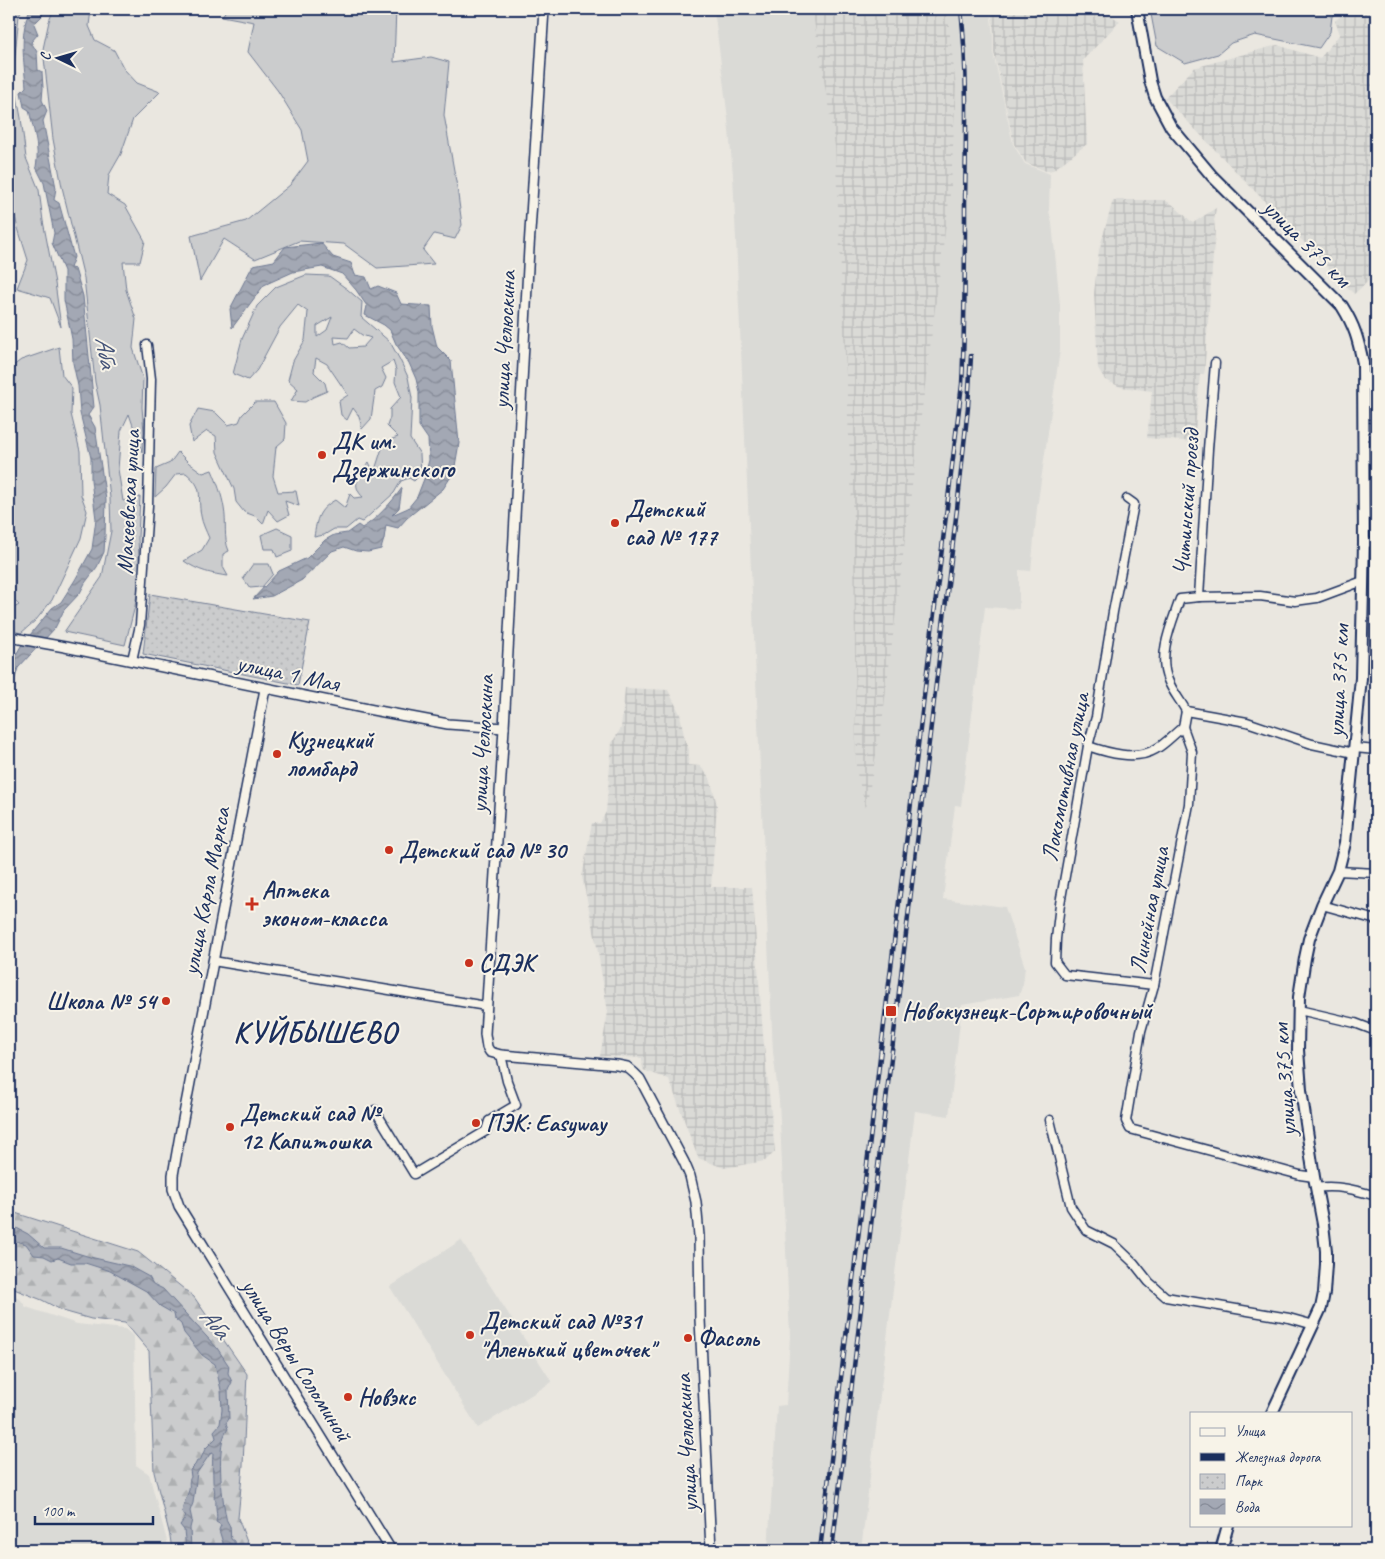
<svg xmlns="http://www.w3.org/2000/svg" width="1385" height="1559" viewBox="0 0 1385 1559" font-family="Caveat,sans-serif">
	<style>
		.built { fill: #dadad6 }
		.industrial { fill: url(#industrial-grid) }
		.grass { fill: #cbcccd; stroke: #737e96; fill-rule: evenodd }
		.forest { fill: url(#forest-firs); stroke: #737e96 }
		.park { fill: url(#park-dots); stroke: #737e96 }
		.water { fill: url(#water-waves); stroke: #6d7892 }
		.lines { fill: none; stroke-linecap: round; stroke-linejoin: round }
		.minor-casing { stroke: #1b2f5e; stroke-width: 11 }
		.tertiary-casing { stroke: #1b2f5e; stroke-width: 12 }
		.secondary-casing { stroke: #1b2f5e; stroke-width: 14 }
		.minor { stroke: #f7f3e8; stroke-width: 8 }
		.tertiary { stroke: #f7f3e8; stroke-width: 9 }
		.secondary { stroke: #f7f3e8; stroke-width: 10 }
		.rail-casing { stroke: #1b2f5e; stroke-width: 4.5 }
		.rail { stroke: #f7f3e8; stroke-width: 2.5; stroke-dasharray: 8; stroke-linecap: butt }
		.poi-dot { fill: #c8321e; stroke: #f7f3e8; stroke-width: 2 }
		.labels { text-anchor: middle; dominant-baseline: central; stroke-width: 4; stroke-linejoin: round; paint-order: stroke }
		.street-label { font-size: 24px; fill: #1b2f5e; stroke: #f7f3e8 }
		.poi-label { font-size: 24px; font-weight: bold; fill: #1b2f5e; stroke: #f7f3e8; text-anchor: start }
		.water-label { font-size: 25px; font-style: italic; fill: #445378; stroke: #f7f3e8 }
		.district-label { font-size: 29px; font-weight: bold; letter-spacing: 1px; fill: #1b2f5e; stroke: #f7f3e8 }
	</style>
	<defs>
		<pattern id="industrial-grid" width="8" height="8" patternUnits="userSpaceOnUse" patternTransform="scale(1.25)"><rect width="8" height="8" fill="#dadad6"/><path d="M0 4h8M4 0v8" fill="none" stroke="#babbba"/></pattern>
		<pattern id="forest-firs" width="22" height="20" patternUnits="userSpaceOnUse" patternTransform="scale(1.25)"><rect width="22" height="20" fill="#cbcccd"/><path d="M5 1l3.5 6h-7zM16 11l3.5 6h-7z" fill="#aeb0b2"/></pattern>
		<pattern id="park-dots" width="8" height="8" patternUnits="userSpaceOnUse" patternTransform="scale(1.25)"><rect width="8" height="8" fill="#cbcccd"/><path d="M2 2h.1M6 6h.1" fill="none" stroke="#aeb0b2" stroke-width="1.8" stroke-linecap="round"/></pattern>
		<pattern id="water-waves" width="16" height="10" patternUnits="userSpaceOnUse" patternTransform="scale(1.25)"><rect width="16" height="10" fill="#a3a8b4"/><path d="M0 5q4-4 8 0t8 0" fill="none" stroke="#848996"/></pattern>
	</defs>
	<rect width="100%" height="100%" fill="#eae7e0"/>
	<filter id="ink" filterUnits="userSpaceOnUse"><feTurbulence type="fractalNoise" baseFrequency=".02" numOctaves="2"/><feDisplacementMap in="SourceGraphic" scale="10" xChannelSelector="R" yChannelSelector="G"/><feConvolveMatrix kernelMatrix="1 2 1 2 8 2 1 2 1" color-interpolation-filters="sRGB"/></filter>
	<g filter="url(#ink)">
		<g class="built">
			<polygon points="714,9 990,9 993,35 993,52 1013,144 1025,164 1050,174 1049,211 1052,223 1060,305 1060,350 1037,508 1031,571 1019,570 1019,609 985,607 961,806 955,805 943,899 1005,907 1025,967 1023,984 1019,995 962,1005 949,1116 915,1111 861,1550 768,1550 777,1406 786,1405 790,1336 779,1100 773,1052 733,175 728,119"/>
			<polygon points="461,1240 552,1382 478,1428 390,1287"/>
			<polygon points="9,1292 20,1299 26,1307 77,1324 125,1329 134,1337 136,1465 149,1474 167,1541 167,1550 9,1550"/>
		</g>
		<g class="industrial">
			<polygon points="812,9 947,9 956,87 951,186 906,532 882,723 866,808 856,770 854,542 835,146"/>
			<polygon points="991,9 1111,9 1110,15 1120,21 1083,60 1087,144 1053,170 1046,171 1026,163 1014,144 994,52 994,35"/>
			<polygon points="1348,9 1366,9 1376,15 1376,274 1354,294 1165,98 1194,68 1277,45 1320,58 1340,34 1335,21"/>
			<polygon points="1113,200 1164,200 1172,204 1193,223 1216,208 1214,220 1215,230 1204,374 1200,374 1194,442 1147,438 1152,391 1121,387 1105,380 1098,368 1094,293 1099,250"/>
			<polygon points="625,688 668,690 680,714 684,736 689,750 688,765 700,766 710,778 717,805 711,887 752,887 763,1035 775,1152 765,1161 724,1168 698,1158 669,1079 643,1070 642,1058 600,1056 608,1012 596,941 582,877 592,823 600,823 606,812 612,743 621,728"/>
		</g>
		<g class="grass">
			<polygon points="9,9 22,9 19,15 13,75 21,118 26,158 39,190 43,221 55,283 61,327 50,298 17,288 28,260 17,225 11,198 9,198"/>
			<polygon points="54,9 91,9 89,26 95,40 114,50 124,69 137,83 160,92 133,119 121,154 109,175 107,194 125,205 145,241 140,262 123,262 126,290 136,319 133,348 143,379 142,407 144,432 142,452 129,414 121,431 118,469 123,501 140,497 138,538 140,577 135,606 125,645 64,632 102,577 111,531 110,498 100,405 95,382 84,278 62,187 53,139 43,49 49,21"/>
			<polygon points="227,9 396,9 394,62 431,57 449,62 444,115 457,187 462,225 455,239 434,234 423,250 434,264 377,268 344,244 299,241 255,259 224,239 200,281 191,236 246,221 290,185 308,161 302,130 278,91 248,52 254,22 222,16"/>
			<polygon points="1150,9 1342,9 1332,16 1330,32 1319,48 1255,35 1231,43 1218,54 1185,63 1157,46"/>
			<path d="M 306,275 L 329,276 L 347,289 L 362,302 L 361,317 L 390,342 L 400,360 L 408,377 L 412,398 L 410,439 L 420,454 L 421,474 L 414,481 L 409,478 L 401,481 L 394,493 L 362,522 L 357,520 L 346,529 L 334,529 L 324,535 L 314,537 C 317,518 318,510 335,500 L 345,508 L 350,494 L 354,498 L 363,497 C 361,495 359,493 358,490 C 353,481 363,469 369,462 L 374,473 L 384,442 L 398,437 L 387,426 L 390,417 L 390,409 L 401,397 L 395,382 L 396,370 L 393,361 L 381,368 L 386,378 L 382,387 L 375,391 L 371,419 L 362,429 L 359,416 L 353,408 L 347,420 L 341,415 L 339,401 L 348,395 L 327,364 L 316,358 L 314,372 L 325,383 L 327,391 L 313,397 L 305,402 L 291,401 L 298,389 L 288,380 L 293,361 L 305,340 L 308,312 L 298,305 L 280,327 L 257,370 L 248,380 L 233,374 L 242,339 L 257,306 L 276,287 ZM 332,317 L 327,330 L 317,337 L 317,326 ZM 354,329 L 362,335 L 371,338 L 363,347 L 349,348 L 342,342 L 335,344 L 334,337 L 348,338 Z"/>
			<polygon points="59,347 62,375 72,388 71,414 80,451 81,495 87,511 81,538 52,600 36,620 21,633 9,630 9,611 19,605 9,595 10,580 9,578 9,369 21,360"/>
			<polygon points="255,402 274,402 286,423 285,439 276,447 273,476 278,492 296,491 299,506 285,501 289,515 278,521 268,510 263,524 255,516 244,512 236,502 234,489 217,452 216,436 207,431 192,442 189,426 198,409 215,412 228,425 239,422 242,415"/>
			<path d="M 178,452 L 189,463 L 203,473 L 212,470 C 217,482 222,495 224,508 C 227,524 223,537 229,551 L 223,554 L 223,567 L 228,576 C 212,574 198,571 184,561 L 202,550 L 209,538 C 206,531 202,523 201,516 C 197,494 205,489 186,473 L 176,474 L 166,487 L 155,497 L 156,469 L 170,463 Z"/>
			<polygon points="277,528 292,535 292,551 277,557 274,549 264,549 261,535"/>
			<polygon points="253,564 269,564 273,574 262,587 250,588 243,578"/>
		</g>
		<polygon class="forest" points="12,1212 138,1252 194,1297 247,1374 243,1465 238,1518 250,1550 172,1550 170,1536 154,1472 149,1351 125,1323 91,1319 63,1311 42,1300 9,1287 9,1215"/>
		<polygon class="park" points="150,594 310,622 298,685 143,654"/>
		<g class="water">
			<path d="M 30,9 L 44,9 L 42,16 L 34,24 L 38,34 L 31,42 L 37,52 L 38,70 L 42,72 L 43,88 L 42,100 L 47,111 L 43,121 L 56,188 L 54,200 L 59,203 L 74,257 L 70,268 L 75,269 L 83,296 L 94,407 L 88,415 L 95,427 L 106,500 L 105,536 L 104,552 L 97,567 L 85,583 L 80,593 L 64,610 L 55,628 L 18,668 L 15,678 L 9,683 L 9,667 L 21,646 L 52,608 L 61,602 L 75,580 L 92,549 L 96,519 L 91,480 L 91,458 L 80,413 L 78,386 L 73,363 L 72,339 L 64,300 L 64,271 L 52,243 L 54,233 L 44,183 L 36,167 C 40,148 33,128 29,110 L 24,107 L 21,92 L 26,87 C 24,61 19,34 30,9 Z"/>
			<path d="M 321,243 L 333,257 L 351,263 L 355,275 L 366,277 L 371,289 L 378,286 L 396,293 L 401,304 L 431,306 L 432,326 L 437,347 L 451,361 L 459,443 L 454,472 L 443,489 L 407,518 L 398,528 L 386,525 L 384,539 L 381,549 L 368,552 L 356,551 L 344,547 L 332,551 L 302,580 L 272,596 L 253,599 L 279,571 L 307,558 L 325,540 L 334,535 L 347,533 L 358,525 L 362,528 C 378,518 391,503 402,488 L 399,508 L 392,515 L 408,508 L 417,497 L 424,479 L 429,460 L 428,439 L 419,426 L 419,392 L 416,379 L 409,363 L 396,344 L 390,330 L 384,325 L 365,315 L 367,306 L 356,290 L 342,274 L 322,267 L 293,272 L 264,285 L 232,328 L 230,309 L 253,265 L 274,261 L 285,247 Z"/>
			<path d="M 9,1224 L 28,1234 L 44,1248 L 61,1248 L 90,1257 L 129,1266 L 149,1277 L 153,1284 L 163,1289 L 217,1348 L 229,1366 L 228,1373 L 232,1382 L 228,1390 L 229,1419 L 226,1423 L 228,1429 C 215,1444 222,1497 226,1517 C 226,1521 229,1523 230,1527 C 231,1531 230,1535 231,1539 L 234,1541 L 235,1550 L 225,1550 L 222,1547 L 223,1543 L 219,1530 L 221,1525 L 216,1522 C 218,1514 215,1508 216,1501 L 214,1497 C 216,1491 213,1487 213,1481 C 213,1471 212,1462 213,1453 L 210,1454 L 197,1473 L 193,1503 L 190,1511 L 192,1520 L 190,1528 L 191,1550 L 186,1550 L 184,1530 L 180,1525 L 186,1517 L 182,1512 C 183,1504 187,1497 189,1490 C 190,1484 188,1482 191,1477 L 190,1470 L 195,1465 L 197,1461 L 200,1461 L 205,1449 L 216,1438 L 214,1431 L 220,1424 L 222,1410 L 221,1390 L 215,1364 L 202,1355 L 184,1333 L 181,1324 L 175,1319 L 174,1314 L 160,1306 L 146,1291 L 110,1271 L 85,1263 L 71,1263 L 58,1258 L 52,1260 L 44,1256 L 34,1255 L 26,1244 L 9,1239 Z"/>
		</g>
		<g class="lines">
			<g class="minor-casing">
				<g id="minor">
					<polyline points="1127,499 1134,504 1113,612 1096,717 1088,746 1060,904 1056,939 1055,962 1065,975 1154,985"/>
					<polyline points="1364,543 1376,542"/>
					<polyline points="1199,597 1260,596 1295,601 1317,598 1363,581"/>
					<polyline points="132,660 140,625 148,506 151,379 147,345"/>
					<path d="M 1186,711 C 1181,701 1172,691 1168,680 C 1157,655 1172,623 1180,599 L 1199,597 L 1208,449 L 1215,363"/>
					<path d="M 1088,746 C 1108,753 1136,761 1156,749 C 1165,744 1174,734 1183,727"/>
					<polyline points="1355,748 1376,750"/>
					<polyline points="1338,871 1376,873"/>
					<polyline points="1322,905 1376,920"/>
					<polyline points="213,961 486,1006"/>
					<polyline points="1299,1010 1355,1023 1376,1031"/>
					<polyline points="375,1110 414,1174 486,1131 489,1121 516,1105 507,1081 501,1055"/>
					<polyline points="1050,1120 1071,1207 1086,1230 1114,1244 1134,1263 1149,1282 1166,1297 1289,1318 1314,1325"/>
					<polyline points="1314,1177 1300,1175 1130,1129 1126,1121 1141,1031 1154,985 1189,804 1192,752 1183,727 1186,711 1247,722 1312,744 1354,753"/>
					<path d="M 1316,1188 C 1338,1185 1356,1190 1376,1196"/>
				</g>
			</g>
			<g class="tertiary-casing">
				<g id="tertiary">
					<polyline points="544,9 529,248 504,728 485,1034 487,1047 490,1052 501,1055 617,1065 627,1067 634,1073 640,1079 684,1162 690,1176 696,1202 699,1236 700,1319 711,1550"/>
					<polyline points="9,637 65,647 373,710 448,724 504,728"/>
					<polyline points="265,689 180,1135 173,1175 173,1189 179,1206 391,1550"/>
				</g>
			</g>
			<g class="secondary-casing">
				<g id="secondary">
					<path d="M 1137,9 L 1150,81 L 1155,97 L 1171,127 L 1212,176 L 1342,306 C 1355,327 1358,339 1363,363 L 1364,543 L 1361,678 L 1345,843 L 1338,871 L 1322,905 L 1309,939 L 1305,958 L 1299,997 L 1298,1050 L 1301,1090 L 1314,1177 L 1323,1224 L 1326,1251 L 1326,1264 L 1324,1293 L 1321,1308 L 1272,1413"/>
					<polyline points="1221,1550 1228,1525"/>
				</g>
			</g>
			<use href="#minor" class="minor"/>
			<use href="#tertiary" class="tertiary"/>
			<use href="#secondary" class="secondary"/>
			<g class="rail-casing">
				<g id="rail">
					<path d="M 820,1550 L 962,384 C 965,324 965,263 965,202 C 966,137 968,73 961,9"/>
					<polyline points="832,1550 957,509 968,407 971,356"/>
				</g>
			</g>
			<use href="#rail" class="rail"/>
		</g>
	</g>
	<g class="poi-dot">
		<circle cx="322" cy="455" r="5"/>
		<circle cx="615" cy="523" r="5"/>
		<circle cx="277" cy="754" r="5"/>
		<circle cx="389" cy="850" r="5"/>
		<path d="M249.5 896.5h5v5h5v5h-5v5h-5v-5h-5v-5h5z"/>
		<circle cx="469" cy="963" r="5"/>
		<circle cx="166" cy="1001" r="5"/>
		<rect x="885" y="1005" width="12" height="12" rx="2.5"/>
		<circle cx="476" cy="1123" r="5"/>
		<circle cx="230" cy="1127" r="5"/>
		<circle cx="470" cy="1335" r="5"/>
		<circle cx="688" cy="1338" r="5"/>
		<circle cx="348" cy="1397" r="5"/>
	</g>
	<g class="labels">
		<g class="street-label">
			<text transform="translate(1307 243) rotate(45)">улица 375 км</text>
			<text transform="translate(504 340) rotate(-87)">улица Челюскина</text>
			<text transform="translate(128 502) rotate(-87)">Макеевская улица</text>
			<text transform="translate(1186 502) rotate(-86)">Читинский проезд</text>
			<text transform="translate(288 673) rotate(12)">улица 1 Мая</text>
			<text transform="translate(1338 681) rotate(-87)">улица 375 км</text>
			<text transform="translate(482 744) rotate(-87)">улица Челюскина</text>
			<text transform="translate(1065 777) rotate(-79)">Локомотивная улица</text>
			<text transform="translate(206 891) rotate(-79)">улица Карла Маркса</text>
			<text transform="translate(1149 910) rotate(-79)">Линейная улица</text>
			<text transform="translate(1284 1080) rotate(-94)">улица 375 км</text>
			<text transform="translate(297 1360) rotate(58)">улица Веры Соломиной</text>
			<text transform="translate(686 1443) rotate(-93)">улица Челюскина</text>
		</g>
		<g class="poi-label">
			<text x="332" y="441">ДК им.<tspan x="332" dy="28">Дзержинского</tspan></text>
			<text x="625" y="509">Детский<tspan x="625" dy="28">сад № 177</tspan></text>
			<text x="287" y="740">Кузнецкий<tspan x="287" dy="28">ломбард</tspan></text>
			<text x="399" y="850">Детский сад № 30</text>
			<text x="262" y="890">Аптека<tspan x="262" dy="28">эконом-класса</tspan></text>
			<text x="479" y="963">СДЭК</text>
			<text x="156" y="1001" text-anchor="end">Школа № 54</text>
			<text x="902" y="1011">Новокузнецк-Сортировочный</text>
			<text x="240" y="1113">Детский сад №<tspan x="240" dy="28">12 Капитошка</tspan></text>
			<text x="486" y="1123">ПЭК: Easyway</text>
			<text x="480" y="1321">Детский сад №31<tspan x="480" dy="28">"Аленький цветочек"</tspan></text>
			<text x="698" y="1338">Фасоль</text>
			<text x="358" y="1397">Новэкс</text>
		</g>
		<g class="water-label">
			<text transform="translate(106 352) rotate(80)">Аба</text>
			<text transform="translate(215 1323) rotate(50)">Аба</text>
		</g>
		<g class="district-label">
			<text x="315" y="1032">КУЙБЫШЕВО</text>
		</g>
	</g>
	<rect width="1385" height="1559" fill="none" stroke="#f7f3e8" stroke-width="30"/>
	<rect x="15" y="15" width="1355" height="1529" fill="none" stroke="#1b2f5e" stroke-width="2" filter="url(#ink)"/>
	<rect x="1190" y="1412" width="162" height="115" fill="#f7f3e8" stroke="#9fa5b1"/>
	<rect x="1200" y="1428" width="25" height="8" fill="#f7f3e8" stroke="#9fa5b1"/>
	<text x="1235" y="1436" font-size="15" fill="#1b2f5e">Улица</text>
	<rect x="1200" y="1453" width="25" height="8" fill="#1b2f5e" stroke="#9fa5b1"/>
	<text x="1235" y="1462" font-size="15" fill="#1b2f5e">Железная дорога</text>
	<rect x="1200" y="1474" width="25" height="15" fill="url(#park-dots)" stroke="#9fa5b1"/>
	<text x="1235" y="1486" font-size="15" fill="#1b2f5e">Парк</text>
	<rect x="1200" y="1499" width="25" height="15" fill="url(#water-waves)" stroke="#9fa5b1"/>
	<text x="1235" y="1512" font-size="15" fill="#1b2f5e">Вода</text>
	<g transform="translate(58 58) rotate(275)" stroke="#f7f3e8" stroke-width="4" paint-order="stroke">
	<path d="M0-4L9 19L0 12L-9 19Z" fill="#1b2f5e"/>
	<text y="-8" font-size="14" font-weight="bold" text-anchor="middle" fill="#1b2f5e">С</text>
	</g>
	<path d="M35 1516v8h118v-8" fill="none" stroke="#1b2f5e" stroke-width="2.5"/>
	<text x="42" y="1516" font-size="15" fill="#1b2f5e" stroke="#f7f3e8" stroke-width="4" paint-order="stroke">100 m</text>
</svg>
